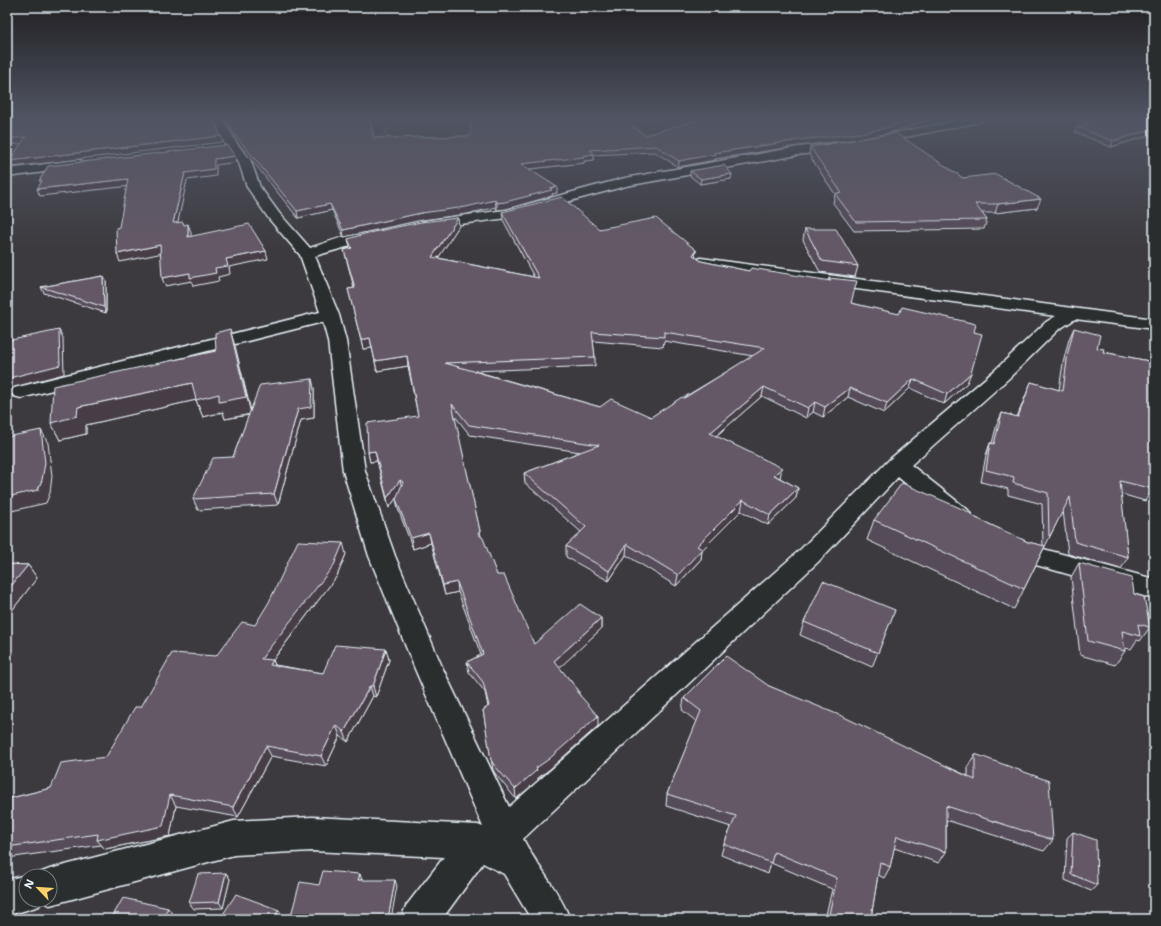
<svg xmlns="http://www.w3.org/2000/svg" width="1161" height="926" viewBox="0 0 1161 926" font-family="'Shantell Sans',sans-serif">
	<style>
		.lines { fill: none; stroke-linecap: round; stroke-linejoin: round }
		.street-casing { stroke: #e8f1f8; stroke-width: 3 }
		.path { stroke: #e8f1f8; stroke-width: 1.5; stroke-dasharray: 0.5 1.5; stroke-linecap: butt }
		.street { fill: #2a2d2e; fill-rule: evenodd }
		.wall { fill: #574c58; stroke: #e8f1f8; fill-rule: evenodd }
		.shaded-wall { fill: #473e47; stroke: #e8f1f8 }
		.building { fill: #655866; stroke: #e8f1f8; fill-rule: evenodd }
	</style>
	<rect width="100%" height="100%" fill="#3c3a3f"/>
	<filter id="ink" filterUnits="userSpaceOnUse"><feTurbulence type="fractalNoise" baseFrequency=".025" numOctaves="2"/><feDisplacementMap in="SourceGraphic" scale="8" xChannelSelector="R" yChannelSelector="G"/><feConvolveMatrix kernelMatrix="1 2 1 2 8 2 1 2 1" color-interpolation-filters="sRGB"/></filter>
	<g filter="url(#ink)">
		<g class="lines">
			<g class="street-casing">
				<g id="street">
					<path d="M 213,119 L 223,119 L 237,144 L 250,159 L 260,187 L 279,213 L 310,248 C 327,243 367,227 382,231 L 384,234 L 382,237 L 315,256 L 339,315 L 346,341 L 365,471 L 395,556 L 443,669 L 509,807 L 801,549 L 889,460 L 994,371 L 1046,322 L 1056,316 L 701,268 L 696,266 L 693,263 L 696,260 L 701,258 L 1154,319 L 1154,329 L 1075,319 L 1058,330 L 1008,379 L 911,465 L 968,510 L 972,516 L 968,522 L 960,524 L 952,522 L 898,477 L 819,561 L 523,839 C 537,867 559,890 570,919 L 531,919 L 504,874 L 483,863 L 442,919 L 401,919 L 406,906 L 444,857 L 312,851 L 234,855 L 50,905 L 41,901 L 39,906 L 7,916 L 7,880 L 26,875 L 28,876 L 26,876 L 26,900 L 50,900 L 50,876 L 37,876 L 37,874 L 50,869 L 234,821 L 312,817 L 478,825 L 483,827 L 415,669 L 369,556 L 343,471 L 328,341 L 323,322 L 21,398 L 14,396 L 11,392 L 14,388 L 320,312 L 300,255 L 269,219 L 247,187 L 238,160 L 226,146 Z"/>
					<polygon points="966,119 985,119 980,122 860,146 798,155 626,186 507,218 429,228 424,227 422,224 424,221 429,220 506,210 625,178 798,147 860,140"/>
					<polygon points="78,160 82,161 84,164 82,167 7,177 7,169"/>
					<polygon points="1012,537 1036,547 1154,579 1154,599 1019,560 1003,552 1000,546 1003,540"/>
				</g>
			</g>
			<polyline class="path" points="373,139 387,133 382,119"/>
			<use href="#street" class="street"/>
		</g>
		<g class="wall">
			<polygon points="224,119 369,119 374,138 382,138 470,136 631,125 645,135 702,119 932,119 885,134 860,139 798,146 715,159 715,160 678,167 655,152 594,155 594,160 584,161 584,163 529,169 557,193 552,194 552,196 506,209 497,210 496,207 467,214 422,220 344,237 332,210 298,218 238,143"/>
			<polygon points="1068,119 1154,119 1154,134 1111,147 1075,132 1077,127 1089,122"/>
			<polygon points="810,147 963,178 1037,208 995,213 982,213 987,220 984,229 854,231 833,203 835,194 809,155"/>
			<polygon points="690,171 731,179 700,184 690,176"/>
			<path d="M 502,212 L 599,229 L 696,250 L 695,257 L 701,261 L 749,271 L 828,281 L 829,278 L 851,303 L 974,332 L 967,383 L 944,404 L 910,388 L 884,413 L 848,397 L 823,417 L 813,412 L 806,418 L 762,396 L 716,436 L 780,478 L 798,488 L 796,498 L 768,525 L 741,511 L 702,550 L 701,559 L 676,586 L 626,555 L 609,581 L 566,557 L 566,546 L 581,532 L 525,483 L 524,473 L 580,452 L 470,435 L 454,415 L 480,531 L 481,536 L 497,575 L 534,644 L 601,618 L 601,629 L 559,667 L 579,691 L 579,694 L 598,726 L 550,769 L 538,778 L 538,780 L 516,799 L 496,775 L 493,770 L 483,710 L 488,707 L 485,692 L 469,672 L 467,662 L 481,655 L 458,592 L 445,595 L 431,543 L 413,549 L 398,509 L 396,499 L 397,497 L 389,508 L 377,461 L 370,462 L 368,452 L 418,416 L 408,366 L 377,371 L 372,348 L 363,349 L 348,289 L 354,288 L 344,250 L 350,248 L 348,239 L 458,218 L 459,226 L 438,258 L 534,277 L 503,220 ZM 593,341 L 663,347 L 664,341 L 753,356 L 651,417 L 600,407 L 475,371 L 595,366 L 595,357 Z"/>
			<polygon points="805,229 858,266 855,277 820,272 803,240"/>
			<polygon points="103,276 106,281 106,313 44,293 41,287"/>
			<polygon points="1074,328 1097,348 1103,352 1154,362 1154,480 1151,480 1153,489 1145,501 1121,494 1128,557 1121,569 1068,554 1063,510 1024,589 1014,609 867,540 874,520 976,518 1028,542 1043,546 1042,504 1008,495 1008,489 981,482 986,455 990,443 992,443 997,424 1002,413 1017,417 1031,382 1059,390 1063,363 1069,339"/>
			<polygon points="235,346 251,411 312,379 314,389 314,418 301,420 278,505 198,510 193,499 233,457 249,415 225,419 223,412 203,417 196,400 86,425 86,434 60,440 51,423 216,351"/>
			<polygon points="346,554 337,576 273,660 275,665 323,673 386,649 389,660 376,697 373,696 348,742 340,736 326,766 271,756 238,817 176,806 170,836 105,849 101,845 7,858 7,799 51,788 106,757 141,707 216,656"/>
			<polygon points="1079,563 1134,594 1150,627 1140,641 1137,640 1131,649 1124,648 1125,651 1115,665 1080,655 1071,577"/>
			<polygon points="7,564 28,565 37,578 10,613 7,613"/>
			<polygon points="895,610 872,667 800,635 804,622"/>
			<polygon points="769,686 968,776 968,766 975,754 1053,840 1044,851 946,820 946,852 939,863 894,848 890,867 884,878 878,875 871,918 872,919 825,919 832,889 771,863 768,874 721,855 724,844 731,827 666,806 667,794 697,722 682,710 684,698"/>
			<polygon points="1073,832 1097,885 1091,891 1065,880 1067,838"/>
			<polygon points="226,873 230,879 223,908 194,909 189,903"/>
		</g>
		<g class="shaded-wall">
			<polygon points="916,119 932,119 885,134 860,139 798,146 715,159 715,160 678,167 679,161 714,153 799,140"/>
			<polygon points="1154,129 1154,134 1111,147 1113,141"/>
			<polygon points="221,136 223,142 12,167 9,161"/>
			<polygon points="26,137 29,143 7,145 7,139"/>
			<polygon points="594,154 594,160 584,161 584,163 521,170 521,164"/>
			<polygon points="235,156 237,162 216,165 216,176 187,180 176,231 173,223 185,173 214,159"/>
			<polygon points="732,174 731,179 700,184 701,179"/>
			<polygon points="128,179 131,186 40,196 37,189"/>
			<polygon points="557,187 557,193 552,194 552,196 506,209 497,210 497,203 550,188"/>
			<polygon points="1041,199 1037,208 995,213 998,204"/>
			<polygon points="495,200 496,207 467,214 422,220 344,237 343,230 421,213"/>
			<polygon points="330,204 332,210 298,218 297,211"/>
			<polygon points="458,218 459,226 433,266 432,257"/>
			<polygon points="188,224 191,232 191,245 188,237"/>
			<polygon points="160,245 163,253 120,262 117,254"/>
			<polygon points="696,250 695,259 693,255"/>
			<polygon points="266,251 268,259 229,267 230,274 218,277 219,281 193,286 192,281 165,286 162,278 215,268 226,259"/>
			<polygon points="103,276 106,281 106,313 104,307"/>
			<polygon points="230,329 235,346 251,414 225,419 223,412 203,417 196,400 86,425 86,434 60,440 51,423 78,407 192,383 198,399"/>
			<polygon points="59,330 63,338 64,374 14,387 10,392 7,393 7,380 9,378"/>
			<polygon points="370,338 372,348 363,349 361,340"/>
			<polygon points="407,356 408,366 377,371 375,361"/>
			<polygon points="971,373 967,383 944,404 947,394"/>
			<polygon points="312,379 314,389 314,418 301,420 278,505 274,494 298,409"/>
			<polygon points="913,379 910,388 884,413 887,403"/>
			<polygon points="764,387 762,396 708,443 710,433"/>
			<polygon points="850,388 848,397 823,417 825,407"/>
			<polygon points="815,402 813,412 806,418 808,408"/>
			<polygon points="41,430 48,443 52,476 50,493 46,503 7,512 7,497"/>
			<polygon points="375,451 377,461 370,462 368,452"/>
			<polygon points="782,468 780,478 774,475"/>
			<polygon points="400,480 402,490 389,508 387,498"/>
			<polygon points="798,488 796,498 768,525 770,515"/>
			<polygon points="743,500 741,511 702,550 701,559 676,586 678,575 697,546"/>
			<polygon points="429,533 431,543 413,549 411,538"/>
			<polygon points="343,543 346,554 337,576 265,670 261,659"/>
			<polygon points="627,544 626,555 609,581 609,571"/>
			<polygon points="28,565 37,578 10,613 7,608 7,591"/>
			<polygon points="457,582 458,592 445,595 443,585"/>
			<polygon points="601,618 601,629 555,672 554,661"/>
			<polygon points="386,649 389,660 376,697 373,686"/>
			<polygon points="273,660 277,671 270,665"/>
			<polygon points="370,686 373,696 348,742 344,732"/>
			<polygon points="598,716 598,726 550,769 538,778 538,780 516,799 515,789 536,768"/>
			<polygon points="336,725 340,736 326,766 321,756"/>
			<polygon points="266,746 271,756 238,817 233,807"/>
			<polygon points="170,795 176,806 170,836 105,849 97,840"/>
			<polygon points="226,873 230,879 223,908 219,902"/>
			<polygon points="360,874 362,880 358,880"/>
			<polygon points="395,880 397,886 391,919 388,919"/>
			<polygon points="168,908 176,919 162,919"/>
			<polygon points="279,910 284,919 273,919"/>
			<polygon points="7,914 10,917 10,919 7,919"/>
		</g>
		<g class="building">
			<polygon points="7,119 213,119 221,136 9,161 26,137 7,139"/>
			<polygon points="225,119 369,119 374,138 382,138 470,136 471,119 623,119 631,125 645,135 702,119 916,119 886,128 861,133 799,140 714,153 716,154 679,161 656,146 590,150 594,154 583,156 584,157 521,164 557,187 550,188 552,190 505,202 497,203 495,200 466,207 421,213 343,230 330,204 297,211 237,137"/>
			<polygon points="1100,119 1154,119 1154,129 1113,141 1077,127"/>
			<polygon points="896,133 963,178 996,174 1041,199 998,204 975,204 987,220 856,222 835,194 841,192 810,147"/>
			<polygon points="227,145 235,156 214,159 214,169 185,173 173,223 183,222 184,225 188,224 188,237 249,224 266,251 226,259 228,266 215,268 216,273 190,278 190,273 162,278 160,245 117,254 116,228 119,227 128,179 37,189 42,181 39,181 48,166"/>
			<polygon points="724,165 732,174 701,179 690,171"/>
			<path d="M 562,197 L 599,229 L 656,218 L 696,250 L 693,255 L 701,261 L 749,271 L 751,268 L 831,281 L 829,278 L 857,281 L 851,303 L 899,314 L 902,307 L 976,324 L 974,332 L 982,334 L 971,373 L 947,394 L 913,379 L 887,403 L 850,388 L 825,407 L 815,402 L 808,408 L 764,387 L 710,433 L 782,468 L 774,475 L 798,488 L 770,515 L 743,500 L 697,546 L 702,549 L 678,575 L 627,544 L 609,571 L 566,546 L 586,527 L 524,473 L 599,445 L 469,425 L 452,404 L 480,531 L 478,534 L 483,538 L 497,575 L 504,575 L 534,644 L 580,604 L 601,618 L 554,661 L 579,691 L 577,692 L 598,716 L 549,759 L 536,768 L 537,770 L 515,789 L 494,765 L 491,760 L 483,710 L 489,706 L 483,682 L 467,662 L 483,654 L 457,582 L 443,585 L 429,533 L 411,538 L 396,499 L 403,482 L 400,480 L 387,498 L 375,451 L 368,452 L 367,423 L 418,416 L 407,356 L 375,361 L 370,338 L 361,340 L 348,289 L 355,288 L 344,250 L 352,248 L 348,239 L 364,234 L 421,222 L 458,218 L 432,257 L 539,278 L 502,212 ZM 592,332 L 664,337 L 664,332 L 765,348 L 684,398 L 682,397 L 651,417 L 611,399 L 600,407 L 445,363 L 595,357 Z"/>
			<polygon points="805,229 836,229 858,266 822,261"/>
			<polygon points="103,276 104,307 41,287"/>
			<polygon points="1074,328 1100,335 1097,348 1104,349 1103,352 1154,362 1154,467 1150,466 1153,489 1120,481 1128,557 1075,542 1070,497 1050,536 1049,536 1048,493 1013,483 1014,477 986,470 990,443 994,444 1002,413 1018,417 1031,382 1063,391 1068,352"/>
			<polygon points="230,329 246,397 219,402 219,394 196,400 192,383 78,407 77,416 51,423 53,386 216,351 215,333"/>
			<polygon points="59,330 60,365 9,378 7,380 7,341"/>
			<polygon points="312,379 311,407 298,409 274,494 193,499 213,458 233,457 260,385"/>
			<polygon points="41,430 45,463 42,480 38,490 7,497 7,437"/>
			<polygon points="902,483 967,511 976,518 1028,542 1045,546 1024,589 874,520"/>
			<polygon points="298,541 343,543 334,565 261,659 273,660 270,665 323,673 335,645 386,649 373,686 370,686 344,732 336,725 321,756 266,746 233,807 170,795 163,826 97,840 98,834 7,847 7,799 51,788 61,763 106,757 135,707 141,707 172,653 216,656 242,622 255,625 269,602"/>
			<polygon points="1079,563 1132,578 1134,594 1144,597 1150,627 1138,624 1140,636 1122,631 1125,651 1088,641"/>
			<polygon points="7,564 28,565 7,591"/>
			<polygon points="823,581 895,610 878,653 804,622"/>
			<polygon points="726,656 769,686 844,717 975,780 975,754 1049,781 1053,840 946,806 946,852 897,836 890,867 880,862 871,918 872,919 828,919 837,878 774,852 771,863 724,844 736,816 667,794 701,711 684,698"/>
			<polygon points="1073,832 1096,840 1097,885 1071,874"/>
			<polygon points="323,871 360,874 358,880 395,880 388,919 290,919 300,882 319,885"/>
			<polygon points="226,873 219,902 189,903 198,874"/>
			<polygon points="236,894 279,910 273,919 220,919"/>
			<polygon points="123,898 168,908 162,919 111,919"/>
		</g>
	</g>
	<linearGradient id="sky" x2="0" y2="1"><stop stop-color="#212023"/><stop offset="0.48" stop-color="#505563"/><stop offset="1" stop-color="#505563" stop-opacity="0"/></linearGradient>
	<rect width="1161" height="248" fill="url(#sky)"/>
	<rect width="1161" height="926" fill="none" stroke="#2a2d2e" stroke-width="24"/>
	<rect x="12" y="12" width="1137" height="902" fill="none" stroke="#e8f1f8" stroke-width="1.5" filter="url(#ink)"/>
	<g transform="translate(38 888) rotate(295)"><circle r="19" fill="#2a2d2e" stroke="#767b7f"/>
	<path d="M0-3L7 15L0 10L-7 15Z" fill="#ffd166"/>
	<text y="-6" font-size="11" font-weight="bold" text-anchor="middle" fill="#e8f1f8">N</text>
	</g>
</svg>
